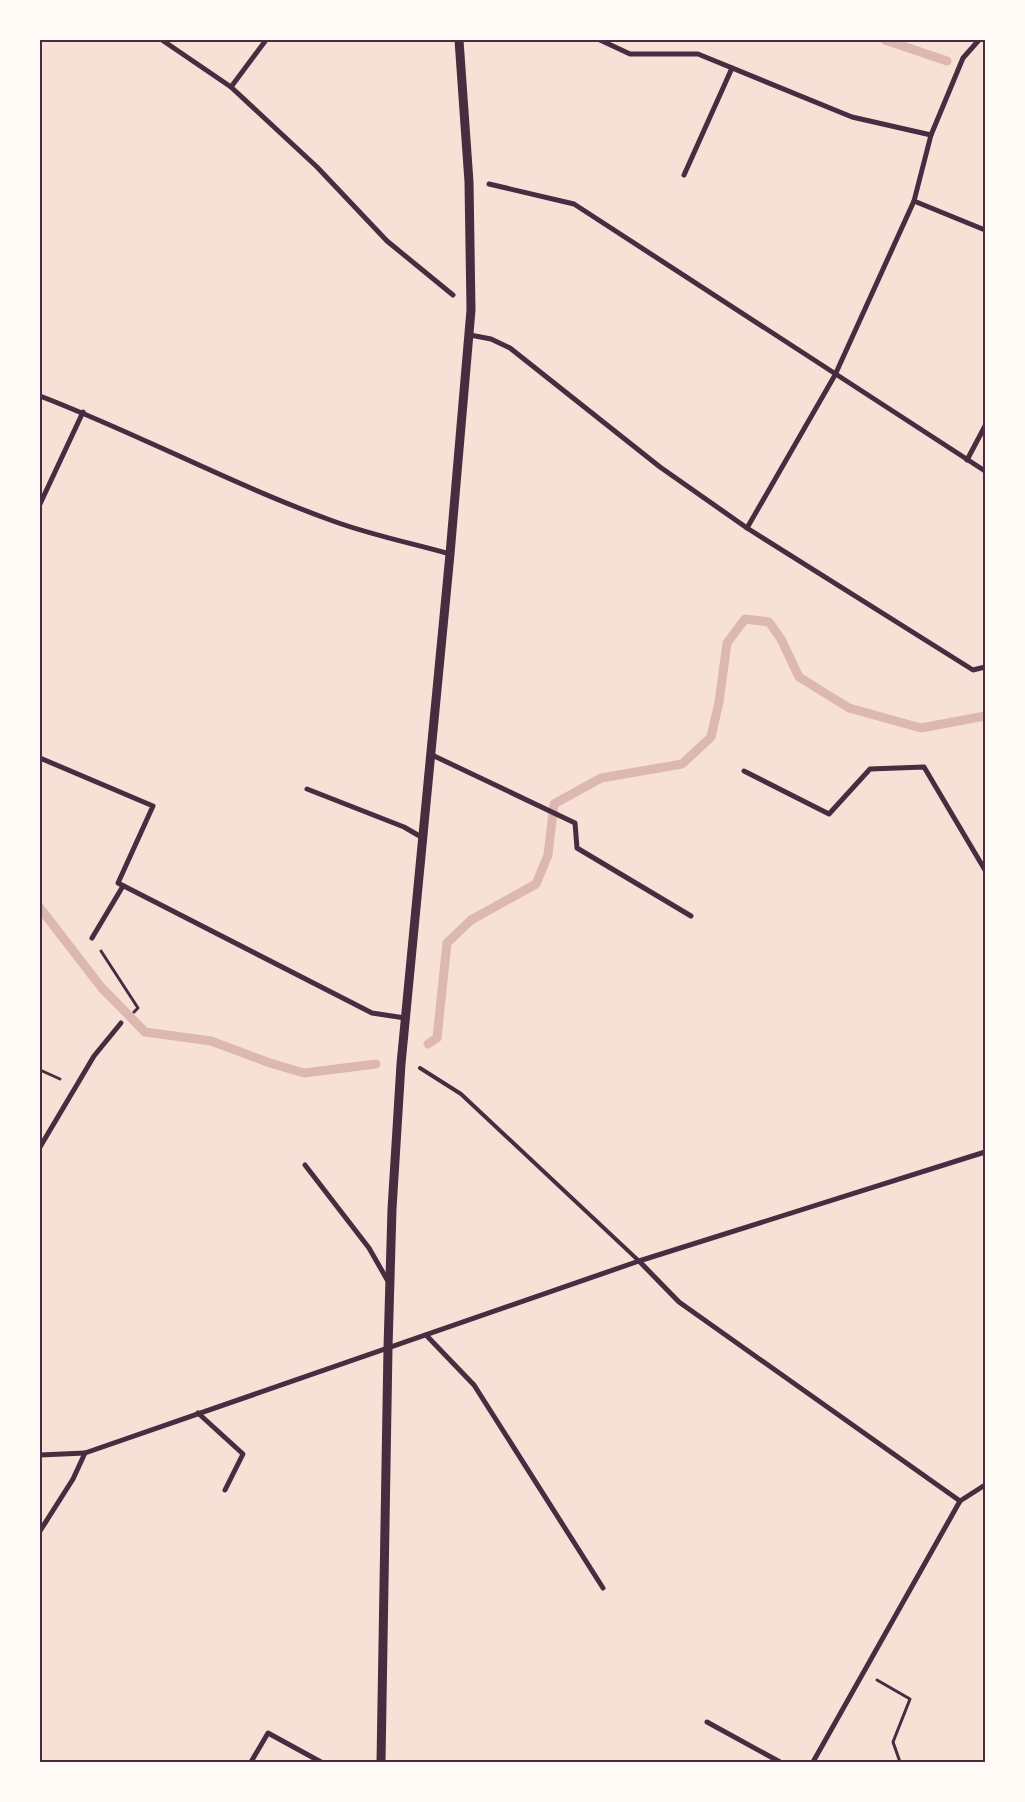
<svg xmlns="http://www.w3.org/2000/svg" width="1025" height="1802" viewBox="0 0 1025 1802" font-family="'DM Sans',sans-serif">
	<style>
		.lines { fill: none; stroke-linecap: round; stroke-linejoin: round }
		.stream { stroke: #dcb8b0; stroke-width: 9 }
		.path { stroke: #4a2c40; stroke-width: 3 }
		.service { stroke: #4a2c40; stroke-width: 4 }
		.minor { stroke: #4a2c40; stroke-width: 5 }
		.tertiary { stroke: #4a2c40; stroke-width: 9 }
		.neatline { fill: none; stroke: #4a2c40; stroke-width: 2 }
	</style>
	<rect width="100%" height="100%" fill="#f7e1d7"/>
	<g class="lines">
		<g class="stream">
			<polyline points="885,40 947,61"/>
			<polyline points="40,908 101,987 145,1032 211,1041 270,1063 304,1073 376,1064"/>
			<polyline points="428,1044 437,1038 447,943 471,920 536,884 548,855 554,804 601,778 682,764 711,737 719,702 727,643 745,619 769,622 781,639 799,677 849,708 921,728 985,716"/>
		</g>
		<g class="path">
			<polyline points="101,951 138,1008 134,1012"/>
			<polyline points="40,1070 60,1079"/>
			<polyline points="877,1680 910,1699 893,1742 900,1762"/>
		</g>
		<polyline class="service" points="420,1068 461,1094 639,1261"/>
		<g class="minor">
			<polyline points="162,40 231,87 317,167 387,241 453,295"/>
			<polyline points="600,40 630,54 698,54 852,117 931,135"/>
			<polyline points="231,87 266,40"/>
			<polyline points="684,175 732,68"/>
			<polyline points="489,184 574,204 985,471"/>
			<polyline points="914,201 985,230"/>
			<polyline points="470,335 491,339 510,348 660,467 747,528 973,670 985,667"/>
			<path d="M 40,396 C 139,434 233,485 333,521 C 371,535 411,543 450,554"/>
			<polyline points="967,460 985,426"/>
			<polyline points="40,504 83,412"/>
			<polyline points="747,528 835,375 914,201 931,135 963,58 979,40"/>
			<polyline points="430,754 575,823 577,848 691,916"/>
			<polyline points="40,758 153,806 118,883 372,1013 405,1018"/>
			<polyline points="744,771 829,814 870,769 924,767 985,870"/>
			<polyline points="307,789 404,827 423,838"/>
			<polyline points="92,938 123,886"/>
			<polyline points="40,1147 94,1056 121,1023"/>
			<polyline points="305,1165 369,1248 389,1283"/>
			<polyline points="639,1261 679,1302 960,1501"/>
			<polyline points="426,1335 474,1385 603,1588"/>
			<polyline points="198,1413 243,1454 225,1490"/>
			<polyline points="40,1455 85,1453 639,1261 985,1152"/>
			<polyline points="40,1531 73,1479 85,1453"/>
			<polyline points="707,1722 780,1762"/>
			<polyline points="251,1762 268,1733 321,1762"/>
			<polyline points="813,1762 960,1501 985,1485"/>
		</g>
		<polyline class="tertiary" points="381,1762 388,1348 392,1209 401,1064 450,554 471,310 469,182 459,40"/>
	</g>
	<rect width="1025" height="1802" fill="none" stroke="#fffaf5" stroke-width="82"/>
	<rect x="41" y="41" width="943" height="1720" class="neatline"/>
</svg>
